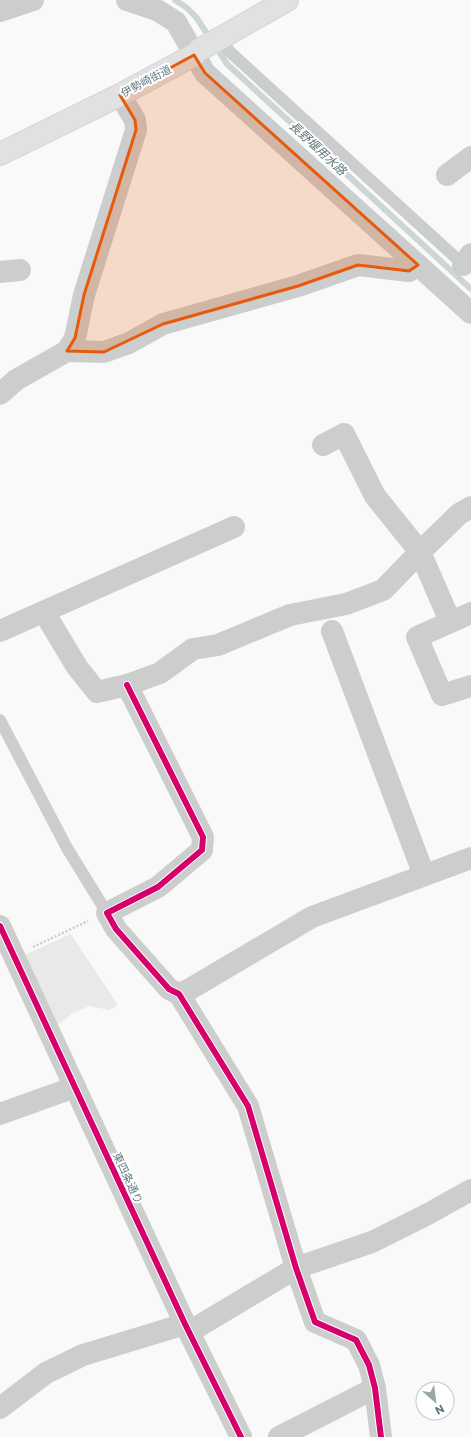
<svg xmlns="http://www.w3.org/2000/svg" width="471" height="1437" viewBox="0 0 471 1437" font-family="Poppins,'Noto Sans JP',sans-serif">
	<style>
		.built { fill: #e8eae9 }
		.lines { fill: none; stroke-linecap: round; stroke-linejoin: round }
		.stream { stroke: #ccd6d7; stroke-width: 6 }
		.primary-casing { stroke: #d5d6d7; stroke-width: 24 }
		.path { stroke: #cacbcc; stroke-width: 2.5; stroke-dasharray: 2 2; stroke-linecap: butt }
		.service { stroke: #cccece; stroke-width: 12 }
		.minor { stroke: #cccece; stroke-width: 22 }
		.tertiary { stroke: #cccece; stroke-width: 22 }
		.primary { stroke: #e0e1e1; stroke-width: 22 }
		.cycleway-casing { stroke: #fff; stroke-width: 8 }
		.cycleway { stroke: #d6006c; stroke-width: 6 }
		.marked { fill: #e8590c; fill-opacity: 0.2; stroke: #e8590c; stroke-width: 3; stroke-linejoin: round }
		.labels { text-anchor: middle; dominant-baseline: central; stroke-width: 4; stroke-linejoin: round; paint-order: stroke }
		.street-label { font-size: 11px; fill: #657a83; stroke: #fff }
		.water-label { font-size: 12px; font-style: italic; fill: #60787c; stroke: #fff }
	</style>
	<rect width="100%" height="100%" fill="#f9f9f9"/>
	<polygon class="built" points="71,934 118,1005 109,1010 89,1006 73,1013 58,1025 24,955"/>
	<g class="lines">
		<polyline class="stream" points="175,0 187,8 196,17 227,64 471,289"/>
		<g class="primary-casing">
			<polyline id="primary" points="0,154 120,95 194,55 199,50 219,39 287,0"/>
		</g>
		<polyline class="path" points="33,947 88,921"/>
		<g class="service">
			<polyline points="221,38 229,51 466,267"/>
			<polyline points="0,720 67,848 107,913"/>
		</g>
		<g class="minor">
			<polyline points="127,0 157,10 176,22 205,73 471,313"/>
			<polyline points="0,11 33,0"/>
			<polyline points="447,175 471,157"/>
			<polyline points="463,265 471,254"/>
			<polyline points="0,272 20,270"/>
			<polyline points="67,351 104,352 129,343 163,324 298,286 358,265 409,271 418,265"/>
			<polyline points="0,394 16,380 67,351 75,338 84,295 136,130 135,120 120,95"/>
			<polyline points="323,445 344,434 375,496 420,552 450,621"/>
			<polyline points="44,612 77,667 97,692 127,685 160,673 193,649 218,645 290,615 346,604 383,590 420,552 459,514 471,507"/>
			<polyline points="471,613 417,637 442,695 471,686"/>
			<polyline points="0,631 234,527"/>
			<polyline points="332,631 424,875"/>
			<polyline points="127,685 203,837 202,850 158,887 107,913 116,929 169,989 179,994 248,1106 296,1268 315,1322 356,1340 369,1365 375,1388 381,1437"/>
			<polyline points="179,994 190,989 312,917 471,858"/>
			<polyline points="0,1114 75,1087"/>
			<polyline points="189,1332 296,1268 372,1242 426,1215 471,1190"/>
			<polyline points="0,1408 46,1373 83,1355 185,1324"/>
			<polyline points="279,1437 375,1388"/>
		</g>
		<polyline class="tertiary" points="0,926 185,1324 241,1437"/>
		<use href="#primary" class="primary"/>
		<g class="cycleway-casing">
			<g id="cycleway">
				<polyline points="127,685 203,837 202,850 158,887 107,913 116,929 169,989 179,994 248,1106 296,1268 315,1322 356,1340 369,1365 375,1388 381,1437"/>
				<polyline points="0,926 185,1324 241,1437"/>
			</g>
		</g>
		<use href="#cycleway" class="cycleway"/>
	</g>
	<path class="marked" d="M 194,55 L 205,73 L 418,265 L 409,271 L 358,265 L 298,286 L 163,324 L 104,352 L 67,351 L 75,338 L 84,295 L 136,130 L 135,120 L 120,95 Z"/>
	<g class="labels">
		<g class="street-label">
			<text transform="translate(146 81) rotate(-28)">伊勢崎街道</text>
			<text transform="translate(128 1178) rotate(65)">東四条通り</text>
		</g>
		<g class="water-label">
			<text transform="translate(318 148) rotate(43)">長野堰用水路</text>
		</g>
	</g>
	<g transform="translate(435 1401) rotate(152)"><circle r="19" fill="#ffffff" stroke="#c1cacd"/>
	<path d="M0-3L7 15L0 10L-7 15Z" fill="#99a6ac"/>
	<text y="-6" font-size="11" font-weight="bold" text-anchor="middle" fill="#657a83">N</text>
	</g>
</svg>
